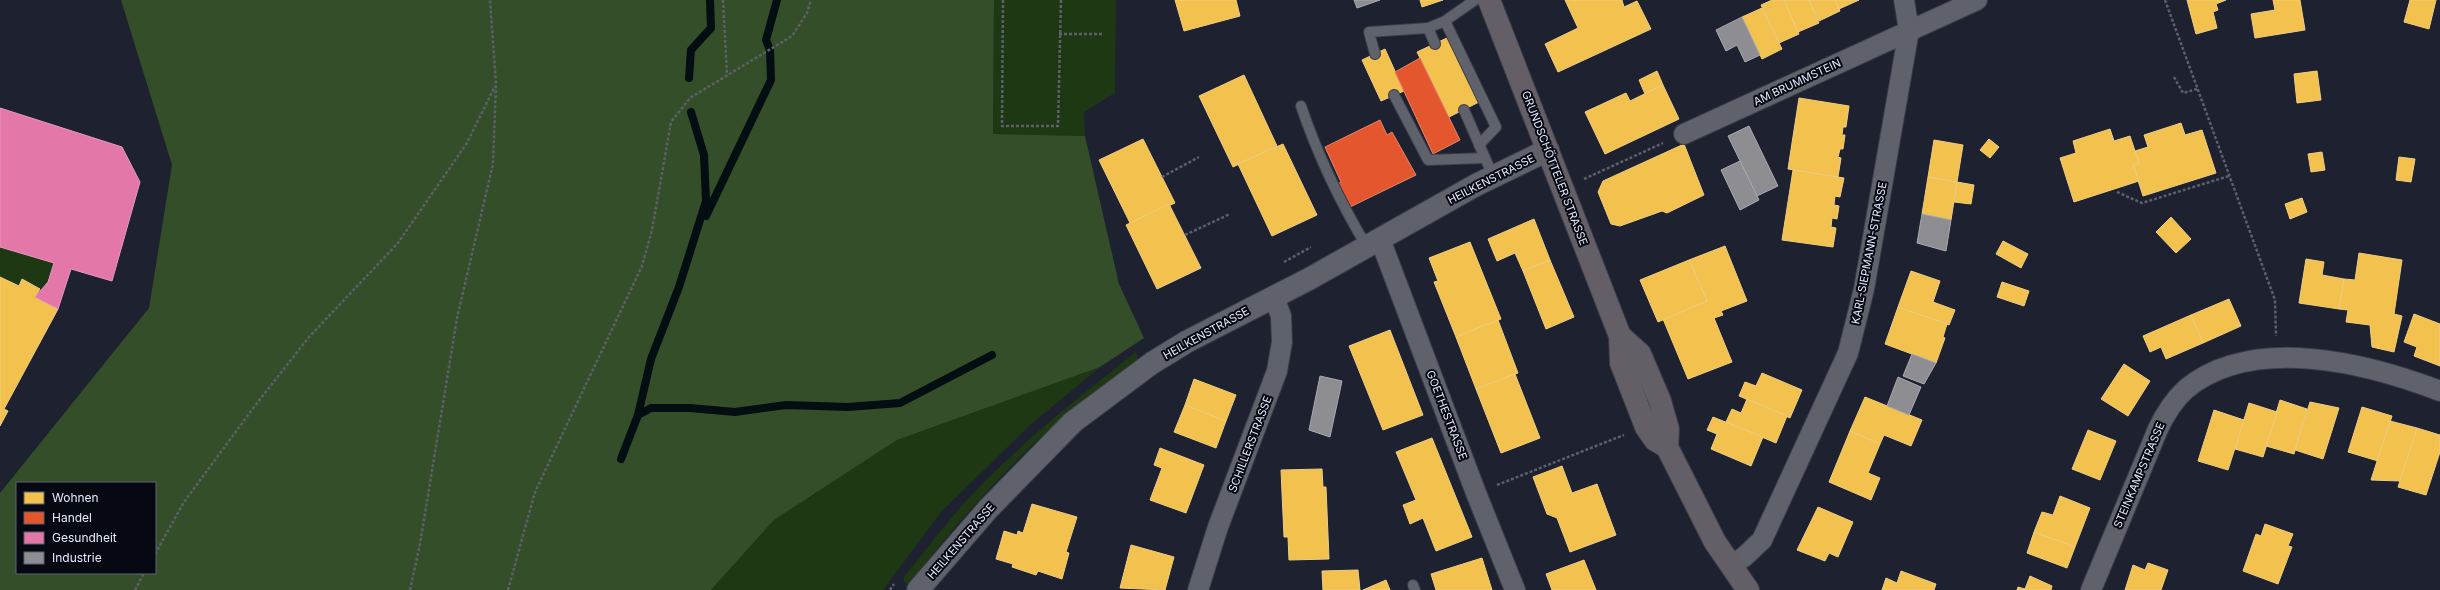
<svg xmlns="http://www.w3.org/2000/svg" width="2440" height="590" viewBox="0 0 2440 590" font-family="Inter,sans-serif">
	<style>
		.green { fill: #1f3814 }
		.forest { fill: #334e28; fill-rule: evenodd }
		.homes { fill: #f2c14e; stroke: #efce82 }
		.shops { fill: #e4572e; stroke: #e5836c }
		.health { fill: #e377a8; stroke: #e49ac2 }
		.industry { fill: #8d8d92; stroke: #a8a9b2 }
		.lines { fill: none; stroke-linecap: round; stroke-linejoin: round }
		.stream { stroke: #030e12; stroke-width: 8 }
		.service-casing { stroke: #3a3c49; stroke-width: 12 }
		.minor-casing { stroke: #3a3c49; stroke-width: 22 }
		.tertiary-casing { stroke: #3a3c49; stroke-width: 24 }
		.primary-casing { stroke: #3a3c49; stroke-width: 24 }
		.path { stroke: #5d5f6a; stroke-width: 2.5; stroke-dasharray: 3 2; stroke-linecap: butt }
		.service { stroke: #5f616b; stroke-width: 10 }
		.minor { stroke: #5f616b; stroke-width: 20 }
		.tertiary { stroke: #5f616b; stroke-width: 22 }
		.primary { stroke: #645e66; stroke-width: 22 }
		.labels { text-anchor: middle; dominant-baseline: central; stroke-width: 4; stroke-linejoin: round; paint-order: stroke }
		.street-label { font-size: 11px; fill: #e7ebfd; stroke: #060812 }
	</style>
	<rect width="100%" height="100%" fill="#1e212f"/>
	<g class="green">
		<polygon points="994,0 1116,0 1115,93 1084,112 1085,136 993,134"/>
		<polygon points="0,247 54,263 48,282 40,289 22,279 19,286 0,277"/>
		<path d="M 1136,352 L 1138,360 C 1097,392 1054,422 1018,459 C 979,498 942,541 908,585 L 904,581 L 904,577 C 924,552 944,526 965,502 C 1017,446 1076,399 1136,352 Z"/>
		<polygon points="1100,367 1029,426 941,512 883,590 711,590 774,520 897,440"/>
	</g>
	<path class="forest" d="M 121,0 L 994,0 L 993,134 L 1085,136 L 1119,284 L 1144,338 L 1100,367 L 897,440 L 774,520 L 711,590 L 0,590 L 0,493 L 149,308 L 172,165 ZM 17,483 L 155,483 L 155,573 L 17,573 Z"/>
	<g class="homes">
		<polygon points="1175,0 1236,0 1240,16 1184,31"/>
		<polygon points="1420,0 1443,0 1422,7"/>
		<polygon points="1565,0 1622,0 1624,7 1637,1 1651,29 1558,72 1545,44 1578,28"/>
		<polygon points="1772,0 1784,0 1799,34 1779,43 1761,5"/>
		<polygon points="1784,0 1809,0 1819,23 1798,32"/>
		<polygon points="1809,0 1835,0 1840,11 1819,21"/>
		<polygon points="1835,0 1859,0 1839,9"/>
		<polygon points="2187,0 2226,0 2216,4 2218,10 2213,12 2217,28 2196,34"/>
		<polygon points="2273,0 2300,0 2305,30 2255,38 2251,14 2275,10"/>
		<polygon points="2410,0 2436,0 2429,29 2404,22"/>
		<polygon points="1762,8 1782,49 1762,59 1742,17"/>
		<polygon points="1449,37 1481,101 1449,117 1417,52"/>
		<polygon points="1385,49 1404,91 1381,101 1362,60"/>
		<polygon points="1657,71 1663,85 1645,94 1639,80"/>
		<polygon points="2317,71 2321,100 2297,103 2294,74"/>
		<polygon points="1244,75 1277,146 1233,167 1199,96"/>
		<polygon points="1663,85 1679,119 1605,154 1585,112 1626,93 1630,101"/>
		<polygon points="1799,98 1849,106 1846,127 1843,127 1842,135 1845,135 1843,149 1840,149 1838,157 1841,158 1838,177 1788,169"/>
		<polygon points="2181,123 2185,135 2202,130 2216,173 2143,196 2133,165 2139,163 2135,151 2148,147 2144,135"/>
		<polygon points="2110,129 2114,141 2130,136 2139,163 2133,165 2139,181 2074,202 2060,158 2076,153 2073,141"/>
		<polygon points="1143,139 1175,203 1130,223 1099,160"/>
		<polygon points="1989,139 1999,147 1990,158 1980,150"/>
		<polygon points="1934,140 1963,145 1957,182 1928,177"/>
		<polygon points="1283,144 1317,215 1272,236 1238,164"/>
		<polygon points="1684,144 1704,195 1667,213 1662,211 1620,226 1611,224 1598,192 1603,181"/>
		<polygon points="2322,152 2325,170 2311,172 2308,154"/>
		<polygon points="2399,157 2415,159 2411,182 2396,180"/>
		<polygon points="1793,170 1844,178 1840,197 1835,196 1834,205 1839,206 1837,219 1832,218 1831,227 1836,228 1833,247 1782,240"/>
		<polygon points="1928,177 1957,182 1951,220 1922,214"/>
		<polygon points="1957,182 1974,185 1971,204 1954,202"/>
		<polygon points="2302,198 2307,212 2290,219 2285,204"/>
		<polygon points="1169,204 1201,268 1157,289 1126,225"/>
		<polygon points="2171,217 2191,239 2176,253 2156,232"/>
		<polygon points="1534,219 1550,260 1523,271 1515,253 1497,261 1488,239"/>
		<polygon points="2003,241 2028,254 2021,268 1996,254"/>
		<polygon points="1470,242 1501,319 1456,337 1434,282 1438,281 1429,258"/>
		<polygon points="1725,246 1747,301 1721,311 1723,315 1714,318 1732,362 1688,379 1663,319 1707,301 1689,260"/>
		<polygon points="2359,253 2402,260 2394,314 2402,316 2394,352 2372,347 2370,325 2346,322 2348,310 2339,309 2344,279 2355,280"/>
		<polygon points="2306,259 2324,262 2322,275 2344,279 2339,309 2299,303"/>
		<polygon points="1550,260 1574,317 1546,329 1523,271"/>
		<polygon points="1689,260 1707,301 1658,322 1640,280"/>
		<polygon points="1911,271 1940,281 1933,302 1955,310 1949,325 1898,307"/>
		<polygon points="0,277 19,286 22,279 40,289 35,297 58,309 4,409 8,411 0,426"/>
		<polygon points="2002,282 2029,291 2024,306 1997,297"/>
		<polygon points="2229,299 2241,326 2203,343 2191,315"/>
		<polygon points="1898,307 1947,324 1943,337 1945,338 1936,363 1885,344"/>
		<polygon points="2414,314 2440,324 2440,366 2414,356 2417,347 2404,342"/>
		<polygon points="2191,315 2203,343 2166,359 2161,347 2150,352 2143,336"/>
		<polygon points="1498,320 1518,373 1476,389 1456,337"/>
		<polygon points="1390,330 1423,415 1383,430 1349,346"/>
		<polygon points="2124,364 2150,381 2128,416 2101,399"/>
		<polygon points="1762,373 1802,390 1790,418 1739,396 1745,382 1756,386"/>
		<polygon points="1515,374 1540,438 1501,453 1476,389"/>
		<polygon points="1194,379 1236,395 1226,421 1185,405"/>
		<polygon points="1865,397 1922,420 1911,446 1884,435 1880,444 1850,431"/>
		<polygon points="1747,399 1787,416 1776,443 1726,422 1732,409 1741,413"/>
		<polygon points="2280,400 2307,409 2294,454 2266,446"/>
		<polygon points="2310,402 2339,408 2323,459 2295,450"/>
		<polygon points="2249,403 2277,412 2263,457 2235,449"/>
		<polygon points="1185,405 1226,421 1216,448 1174,432"/>
		<polygon points="2362,407 2392,416 2378,461 2348,452"/>
		<polygon points="2214,410 2244,420 2228,470 2198,461"/>
		<polygon points="1713,417 1763,437 1751,466 1711,449 1717,434 1707,430"/>
		<polygon points="2390,421 2417,428 2400,481 2371,480"/>
		<polygon points="2417,428 2440,435 2440,452 2426,495 2398,487"/>
		<polygon points="2088,430 2116,441 2100,480 2072,469"/>
		<polygon points="1850,431 1880,444 1868,473 1880,478 1871,500 1829,482"/>
		<polygon points="1432,438 1472,537 1436,551 1423,518 1410,524 1403,505 1416,500 1396,452"/>
		<polygon points="1160,448 1204,465 1186,513 1150,500 1162,468 1154,465"/>
		<polygon points="1562,466 1572,493 1597,484 1616,535 1570,552 1557,518 1547,514 1533,477"/>
		<polygon points="1322,469 1323,487 1326,487 1329,559 1289,560 1288,537 1284,537 1281,470"/>
		<polygon points="2060,496 2090,508 2075,547 2034,532 2042,512 2053,515"/>
		<polygon points="1032,504 1077,517 1066,552 1069,553 1062,579 1038,571 1036,575 1012,567 1013,564 996,559 1004,531 1017,535 1018,531 1023,533"/>
		<polygon points="1818,507 1853,522 1838,557 1829,553 1825,561 1797,550"/>
		<polygon points="2265,524 2293,534 2288,546 2292,547 2278,584 2243,571 2256,534 2261,536"/>
		<polygon points="2034,532 2075,547 2067,568 2027,553"/>
		<polygon points="1131,545 1174,557 1165,590 1120,588"/>
		<polygon points="1482,558 1492,590 1436,590 1431,574"/>
		<polygon points="1584,560 1596,590 1552,590 1546,574"/>
		<polygon points="2148,563 2168,570 2161,590 2125,590 2133,565 2145,570"/>
		<polygon points="1358,570 1360,590 1323,590 1322,571"/>
		<polygon points="1901,571 1936,584 1934,590 1882,590 1886,578 1897,583"/>
		<polygon points="2030,576 2052,586 2051,590 2017,590 2018,587 2025,589"/>
		<polygon points="1386,580 1390,590 1363,590"/>
	</g>
	<g class="shops">
		<polygon points="1420,58 1460,140 1433,154 1395,72"/>
		<polygon points="1380,120 1387,135 1392,132 1416,175 1348,208 1336,185 1341,182 1325,147"/>
	</g>
	<polygon class="health" points="0,108 122,147 140,182 112,281 71,269 58,309 35,297 48,282 54,263 0,247"/>
	<g class="industry">
		<polygon points="1354,0 1380,0 1357,8"/>
		<polygon points="1742,17 1760,55 1745,62 1737,45 1726,51 1716,30"/>
		<polygon points="1749,126 1778,186 1757,196 1728,136"/>
		<polygon points="1740,161 1759,200 1740,210 1721,170"/>
		<polygon points="1922,214 1951,220 1946,251 1917,243"/>
		<polygon points="1912,354 1936,363 1924,384 1903,376"/>
		<polygon points="1320,376 1342,381 1330,437 1309,430"/>
		<polygon points="1898,377 1921,387 1909,415 1887,406"/>
	</g>
	<g class="lines">
		<g class="stream">
			<polyline points="689,78 691,50 711,28 710,0"/>
			<polyline points="706,216 771,80 770,50 766,40 777,0"/>
			<polyline points="638,415 651,408 690,408 735,412 786,405 848,407 900,403 992,355"/>
			<polyline points="621,459 638,415 651,359 679,287 706,201 704,155 691,112"/>
		</g>
		<g class="service-casing">
			<g id="service">
				<polyline points="1445,21 1496,127 1479,145"/>
				<polyline points="1435,44 1428,28 1445,21 1475,0"/>
				<polyline points="1375,54 1369,32 1428,28"/>
				<polyline points="1394,95 1428,160 1485,158"/>
				<path d="M 1301,106 C 1318,156 1340,202 1367,247"/>
				<polyline points="1464,110 1493,176"/>
				<polyline points="1413,585 1415,590"/>
			</g>
		</g>
		<g class="minor-casing">
			<g id="minor">
				<polyline points="1684,134 1977,0"/>
				<polyline points="1380,239 1476,493 1515,590"/>
				<polyline points="1731,565 1744,557 1762,540 1848,353 1864,289 1909,30 1904,0"/>
				<polyline points="1198,590 1218,527 1277,371 1282,342 1281,316 1274,297"/>
				<path d="M 2091,590 L 2158,429 C 2165,414 2174,400 2186,389 C 2253,334 2367,363 2440,391"/>
			</g>
		</g>
		<g class="tertiary-casing">
			<polyline id="tertiary" points="918,590 988,509 1073,422 1152,363 1188,341 1309,279 1476,185 1548,150"/>
		</g>
		<g class="primary-casing">
			<g id="primary">
				<polyline points="1489,0 1620,336 1621,363 1646,427 1655,440 1667,447"/>
				<polyline points="1620,336 1640,354 1660,401 1668,429 1667,447 1715,542 1748,590"/>
			</g>
		</g>
		<g class="path">
			<polyline points="723,0 727,75"/>
			<polyline points="1003,0 1002,126 1058,126 1061,0"/>
			<polyline points="2165,0 2275,300 2276,336"/>
			<polyline points="1059,34 1102,34"/>
			<polyline points="2174,77 2183,93 2197,89"/>
			<polyline points="1162,177 1199,157"/>
			<polyline points="1584,179 1663,143"/>
			<polyline points="2117,192 2142,203 2229,176"/>
			<polyline points="1185,235 1230,214"/>
			<polyline points="1284,262 1311,247"/>
			<polyline points="1497,485 1624,435"/>
			<polyline points="155,554 184,502 254,407 309,337 398,243 467,143 495,86"/>
			<polyline points="135,590 144,573"/>
			<polyline points="410,590 420,544 457,318 493,164 496,84 490,0"/>
			<polyline points="508,590 535,492 642,266 652,230 671,122 690,98 792,36 807,13 811,0"/>
			<polyline points="890,590 894,584"/>
		</g>
		<use href="#service" class="service"/>
		<use href="#minor" class="minor"/>
		<use href="#tertiary" class="tertiary"/>
		<use href="#primary" class="primary"/>
	</g>
	<g class="labels">
		<g class="street-label">
			<text transform="translate(1797 82) rotate(-25)">AM BRUMMSTEIN</text>
			<text transform="translate(1555 168) rotate(69)">GRUNDSCHÖTTELER STRASSE</text>
			<text transform="translate(1491 179) rotate(-27)">HEILKENSTRASSE</text>
			<text transform="translate(1869 253) rotate(-79)">KARL-SIEPMANN-STRASSE</text>
			<text transform="translate(1206 333) rotate(-29)">HEILKENSTRASSE</text>
			<text transform="translate(1447 415) rotate(69)">GOETHESTRASSE</text>
			<text transform="translate(1250 444) rotate(-69)">SCHILLERSTRASSE</text>
			<text transform="translate(2139 475) rotate(-67)">STEINKAMPSTRASSE</text>
			<text transform="translate(961 541) rotate(-49)">HEILKENSTRASSE</text>
		</g>
	</g>
	<rect x="16" y="482" width="140" height="92" fill="#060812" stroke="#606370"/>
	<rect x="24" y="492" width="20" height="12" fill="#f2c14e" stroke="#606370"/>
	<text x="52" y="502" font-size="12" fill="#e7ebfd">Wohnen</text>
	<rect x="24" y="512" width="20" height="12" fill="#e4572e" stroke="#606370"/>
	<text x="52" y="522" font-size="12" fill="#e7ebfd">Handel</text>
	<rect x="24" y="532" width="20" height="12" fill="#e377a8" stroke="#606370"/>
	<text x="52" y="542" font-size="12" fill="#e7ebfd">Gesundheit</text>
	<rect x="24" y="552" width="20" height="12" fill="#8d8d92" stroke="#606370"/>
	<text x="52" y="562" font-size="12" fill="#e7ebfd">Industrie</text>
</svg>
